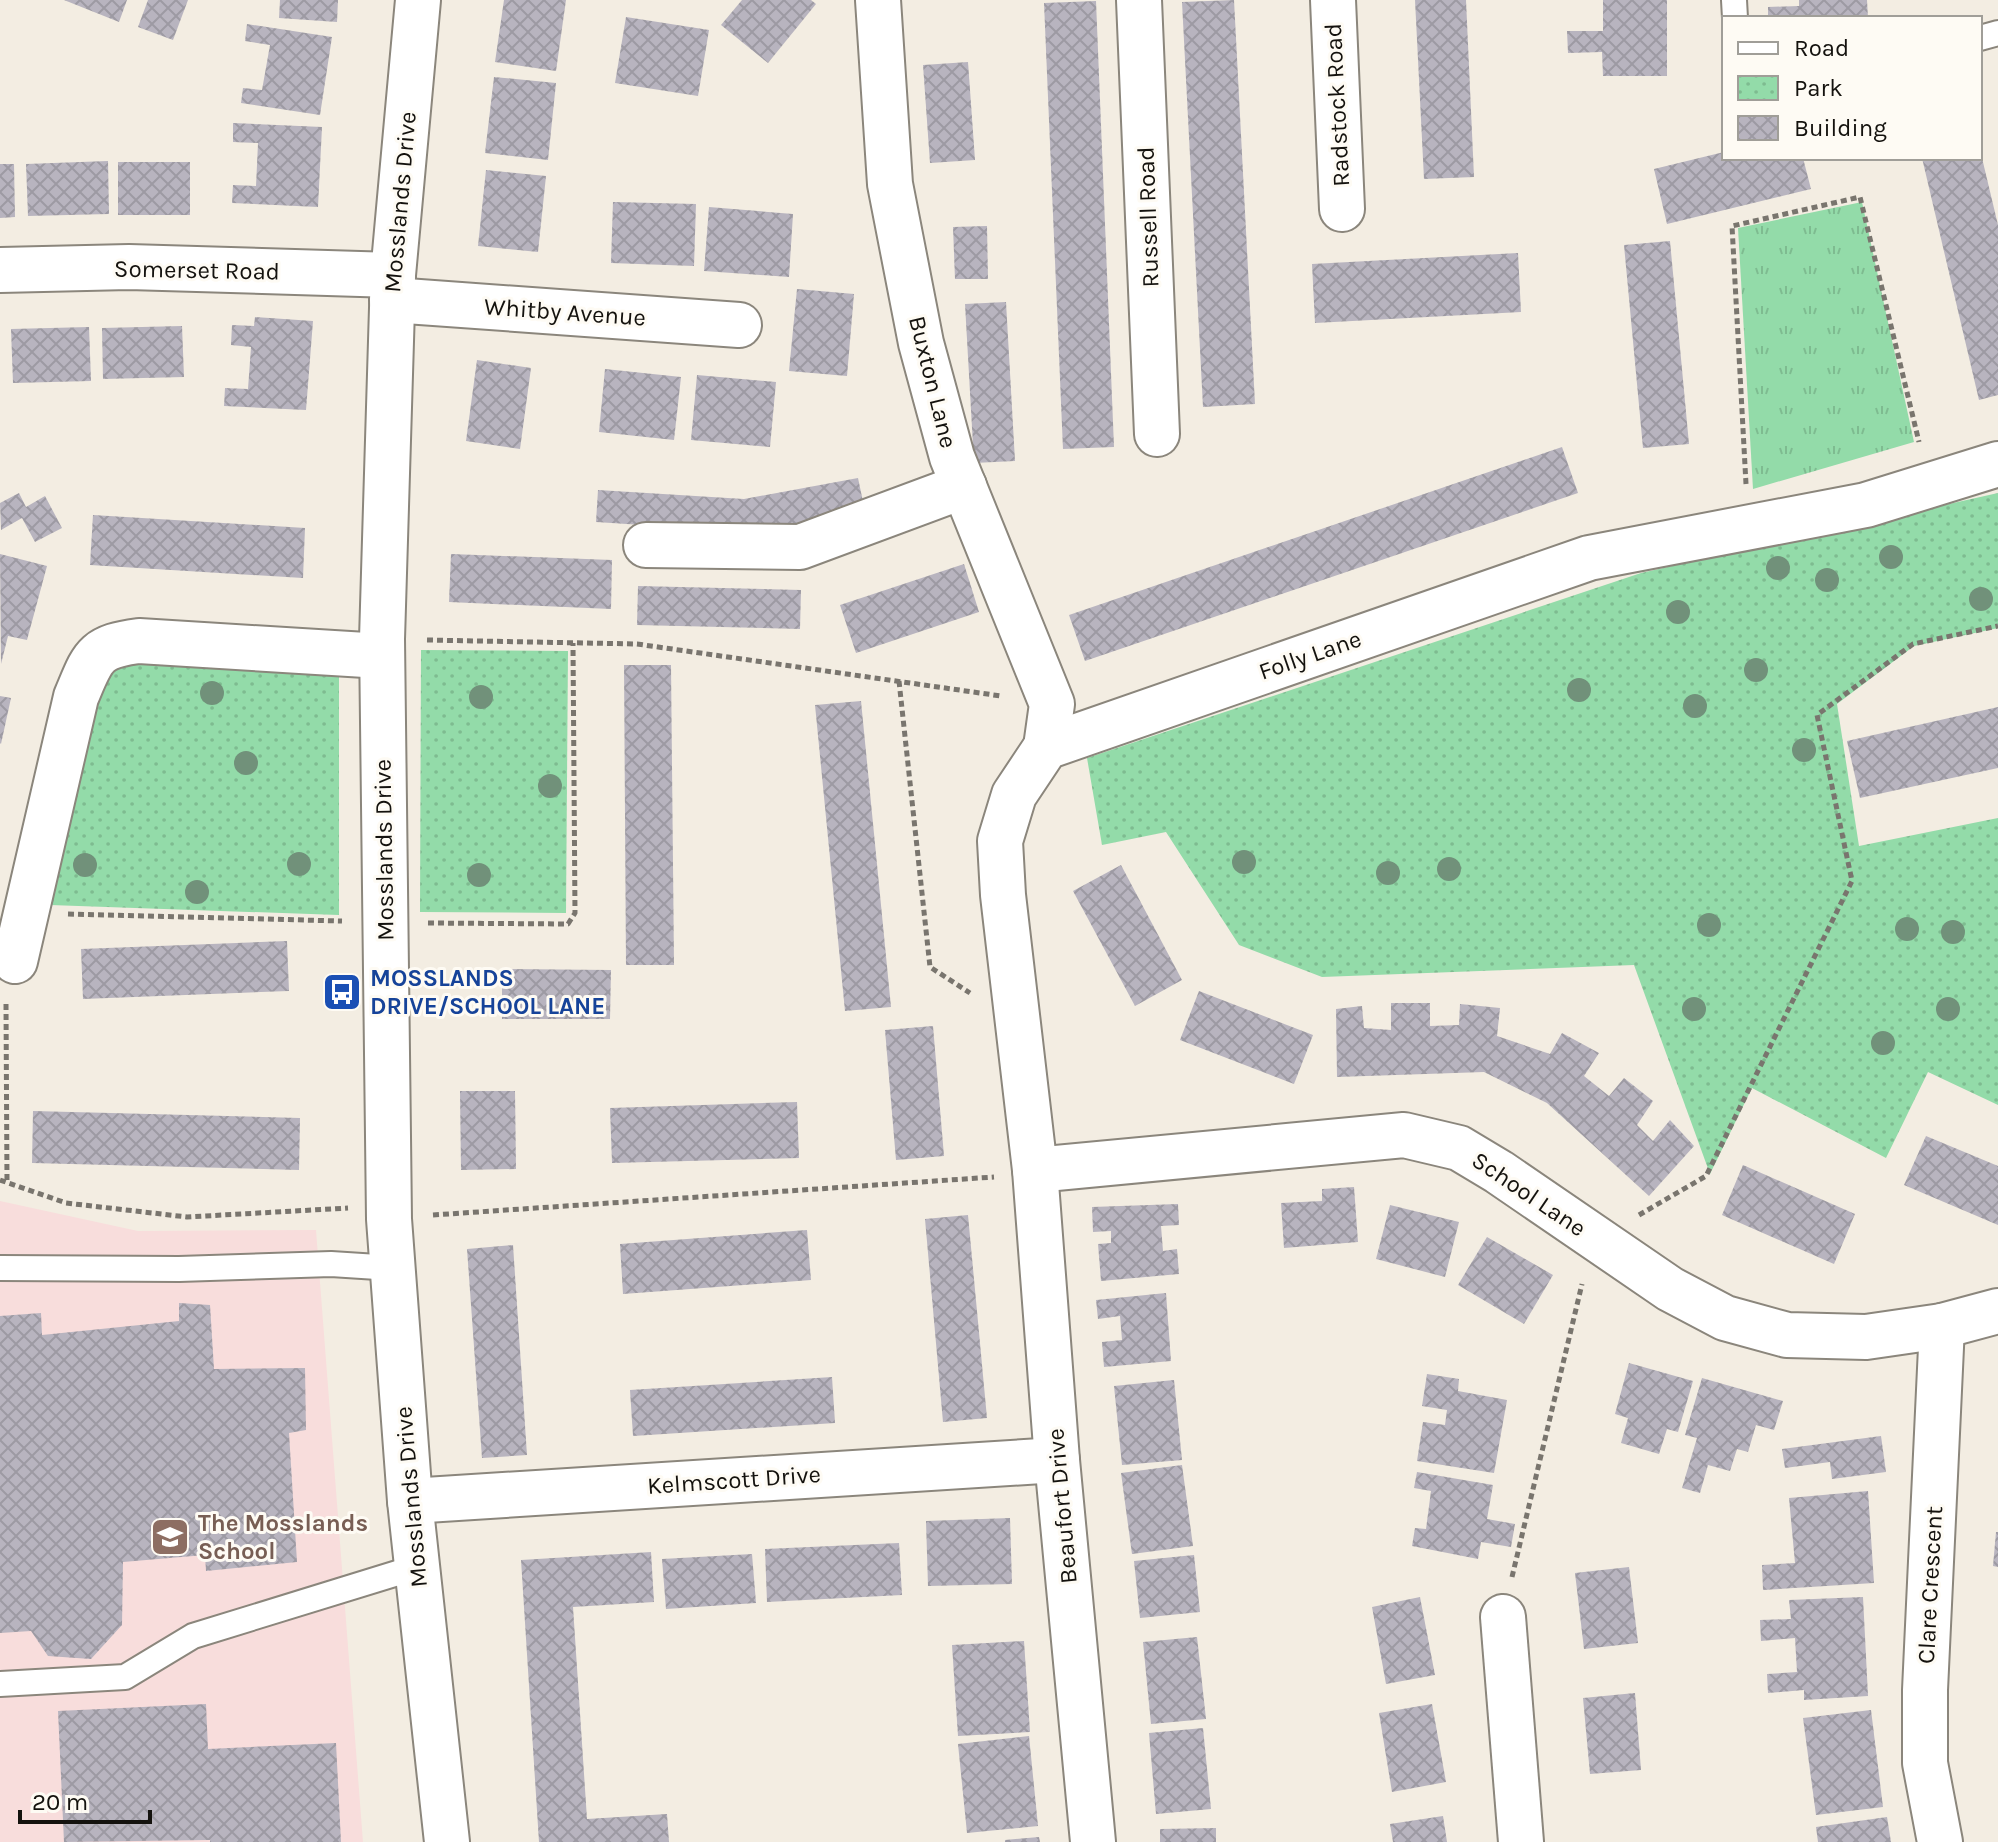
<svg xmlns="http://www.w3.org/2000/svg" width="1998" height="1842" viewBox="0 0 1998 1842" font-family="Karla,sans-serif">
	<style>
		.education { fill: #f8dddc }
		.grass { fill: url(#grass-tufts) }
		.park { fill: url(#park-dots) }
		.building { fill: url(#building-cross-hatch) }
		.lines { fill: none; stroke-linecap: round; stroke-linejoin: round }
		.lane-casing { stroke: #8b867c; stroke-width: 28 }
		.street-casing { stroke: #8b867c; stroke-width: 48 }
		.path { stroke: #79756e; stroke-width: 5; stroke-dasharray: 6 4; stroke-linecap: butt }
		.lane { stroke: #fff; stroke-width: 24 }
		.street { stroke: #fff; stroke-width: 44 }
		.tree { fill: #71917a }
		.labels { text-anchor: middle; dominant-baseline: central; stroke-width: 6; stroke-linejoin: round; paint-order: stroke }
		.street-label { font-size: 24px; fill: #14120e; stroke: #fefbf4 }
		.transit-label { font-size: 24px; font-weight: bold; fill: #164399; stroke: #fefbf4; text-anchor: start }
		.education-label { font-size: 24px; font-weight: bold; fill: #785e54; stroke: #fefbf4; text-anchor: start }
	</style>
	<defs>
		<pattern id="grass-tufts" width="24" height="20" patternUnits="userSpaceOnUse" patternTransform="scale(2)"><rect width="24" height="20" fill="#93dba9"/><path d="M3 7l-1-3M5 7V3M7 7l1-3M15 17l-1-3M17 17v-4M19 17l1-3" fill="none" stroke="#7ebb90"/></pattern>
		<pattern id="park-dots" width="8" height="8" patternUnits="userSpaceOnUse" patternTransform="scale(2)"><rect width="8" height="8" fill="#93dba9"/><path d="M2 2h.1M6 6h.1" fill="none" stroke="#7ebb90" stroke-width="1.8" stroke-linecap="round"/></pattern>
		<pattern id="building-cross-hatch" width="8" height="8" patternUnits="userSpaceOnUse" patternTransform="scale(2)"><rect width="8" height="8" fill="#b8b4bf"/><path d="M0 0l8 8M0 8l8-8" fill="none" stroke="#9d9aa3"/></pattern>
	</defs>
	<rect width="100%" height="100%" fill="#f3ede2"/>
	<polygon class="education" points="0,1201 138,1231 316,1230 363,1842 0,1842"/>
	<polygon class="grass" points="1862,202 1914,442 1753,489 1738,228"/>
	<g class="park">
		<polygon points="1998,493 1998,628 1914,646 1837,704 1859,846 1998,818 1998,1105 1928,1072 1886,1158 1752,1088 1710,1174 1634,965 1322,977 1239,945 1166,832 1102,845 1087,758 1641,573"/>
		<polygon points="421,650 568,651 566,913 420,912"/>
		<polygon points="135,659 339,670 339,915 50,905 88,704 112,667"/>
	</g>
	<g class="building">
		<polygon points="64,0 127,0 119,22"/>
		<polygon points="148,0 188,0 173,40 138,27"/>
		<polygon points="280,0 338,0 337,22 279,18"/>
		<polygon points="504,0 566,0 556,71 495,62"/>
		<polygon points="742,0 811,0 816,4 768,63 721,25"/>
		<polygon points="1234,0 1255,404 1203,407 1182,2"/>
		<polygon points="1415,0 1466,0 1474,177 1424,179"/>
		<polygon points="1603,0 1667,0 1667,76 1603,76 1602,52 1568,53 1567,31 1603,31"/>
		<polygon points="1799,0 1867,0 1868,18 1768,18 1768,7 1799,6"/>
		<polygon points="1096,1 1114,447 1063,449 1044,3"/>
		<polygon points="626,17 709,30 698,96 615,83"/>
		<polygon points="247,24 332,37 320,115 241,103 243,88 262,90 270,45 245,41"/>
		<polygon points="968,62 975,160 930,163 923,65"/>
		<polygon points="494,77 556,83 548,160 485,153"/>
		<polygon points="233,123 322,127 318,207 232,203 233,185 256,186 258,143 233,142"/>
		<polygon points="1724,152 1724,158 1803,158 1811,189 1667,224 1654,169"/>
		<polygon points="1922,158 1982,158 1998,225 1998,395 1979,400"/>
		<polygon points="108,161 109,214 28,216 26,164"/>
		<rect x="118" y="162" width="72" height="53"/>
		<polygon points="0,164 14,164 15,217 0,218"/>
		<polygon points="486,170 546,176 538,252 478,246"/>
		<polygon points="613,202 696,204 694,266 611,263"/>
		<polygon points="709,207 793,214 789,277 704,271"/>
		<polygon points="987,226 988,279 955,279 953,227"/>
		<polygon points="1670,241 1689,444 1643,448 1624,245"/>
		<polygon points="1518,253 1521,312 1315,323 1312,264"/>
		<polygon points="797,289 854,294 847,376 789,371"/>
		<polygon points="1006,302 1015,461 974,463 965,304"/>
		<polygon points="255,317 313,321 306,410 224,406 225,388 248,389 251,347 231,345 232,325 254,326"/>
		<polygon points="182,326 184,377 103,379 102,328"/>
		<polygon points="89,327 91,381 13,383 11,329"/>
		<polygon points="477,360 531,368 520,449 466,441"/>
		<polygon points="605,369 681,377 674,440 599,432"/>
		<polygon points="697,375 776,382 770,447 691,440"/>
		<polygon points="1562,447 1578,493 1085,661 1069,615"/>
		<polygon points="858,478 865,511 750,532 596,522 598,490 744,499"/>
		<polygon points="19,493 26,507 45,496 62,528 35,542 22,518 1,530 0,503"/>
		<polygon points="93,515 305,528 303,578 90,565"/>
		<polygon points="0,554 47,566 27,640 8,636 1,664"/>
		<polygon points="451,554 612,560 611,609 449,602"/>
		<polygon points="964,564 979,612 856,653 840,605"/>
		<polygon points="638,586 801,590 800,629 637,625"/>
		<polygon points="624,665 671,665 674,965 626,965"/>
		<polygon points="0,696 11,698 1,744 0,743"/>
		<polygon points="861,701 891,1007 845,1011 815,705"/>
		<polygon points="1998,707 1998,768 1860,798 1847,741"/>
		<polygon points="1121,865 1182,980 1135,1006 1073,891"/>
		<polygon points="287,941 289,991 83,999 81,949"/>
		<polygon points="502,969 611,970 610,1019 502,1019"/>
		<polygon points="1199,991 1313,1035 1294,1084 1180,1040"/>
		<polygon points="1391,1003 1430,1003 1430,1026 1459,1025 1460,1004 1500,1008 1497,1036 1550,1054 1562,1033 1599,1053 1584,1076 1609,1096 1624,1078 1653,1101 1637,1125 1653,1141 1670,1120 1694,1146 1649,1196 1547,1103 1484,1072 1337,1077 1336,1009 1362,1006 1364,1028 1391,1030"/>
		<polygon points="933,1026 944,1156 896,1160 885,1030"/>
		<polygon points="460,1091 515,1091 516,1169 461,1170"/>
		<polygon points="797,1102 799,1158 612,1163 610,1108"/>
		<polygon points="33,1111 300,1118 299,1170 32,1163"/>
		<polygon points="1926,1136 1998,1166 1998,1225 1904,1185"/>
		<polygon points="1743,1165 1855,1214 1834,1264 1722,1215"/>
		<polygon points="1354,1187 1358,1242 1284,1248 1281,1203 1322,1201 1322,1189"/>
		<polygon points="1178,1204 1179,1225 1161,1226 1163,1251 1177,1249 1179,1274 1101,1281 1098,1244 1111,1243 1111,1231 1093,1232 1092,1207"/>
		<polygon points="1390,1205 1459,1222 1445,1277 1376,1259"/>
		<polygon points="968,1215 987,1418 943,1422 925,1219"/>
		<polygon points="807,1230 811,1280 623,1294 620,1244"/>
		<polygon points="1487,1237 1553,1275 1524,1324 1458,1285"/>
		<polygon points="513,1245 527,1455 482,1458 467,1249"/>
		<polygon points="1166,1293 1171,1361 1104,1367 1102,1342 1122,1340 1120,1316 1098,1319 1096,1300"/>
		<polygon points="179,1303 210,1305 214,1369 305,1368 306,1430 289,1433 297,1562 206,1571 205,1555 123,1562 122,1625 91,1659 48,1656 31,1631 0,1633 0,1316 41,1313 42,1335 179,1321"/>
		<polygon points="1629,1363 1693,1381 1678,1432 1667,1429 1659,1454 1621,1443 1628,1418 1615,1414"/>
		<polygon points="1427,1374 1459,1379 1458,1391 1507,1400 1494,1473 1417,1461 1423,1422 1445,1425 1447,1410 1422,1406"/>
		<polygon points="832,1377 835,1423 633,1436 630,1390"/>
		<polygon points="1702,1378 1783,1401 1774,1430 1756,1425 1748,1452 1737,1449 1730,1471 1708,1465 1700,1493 1682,1488 1697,1438 1685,1435"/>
		<polygon points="1174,1380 1182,1460 1122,1465 1114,1386"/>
		<polygon points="1881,1436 1886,1472 1832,1479 1830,1462 1785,1468 1782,1449"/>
		<polygon points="1182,1465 1193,1546 1132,1554 1121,1473"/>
		<polygon points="1417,1472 1493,1485 1487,1519 1515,1524 1511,1547 1481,1542 1478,1559 1412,1546 1415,1528 1426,1529 1431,1491 1414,1488"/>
		<polygon points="1868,1491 1874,1583 1763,1590 1762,1565 1795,1563 1789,1498"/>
		<polygon points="1010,1518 1012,1584 928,1586 926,1521"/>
		<polygon points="1996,1532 1998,1532 1998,1567 1993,1566"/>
		<polygon points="899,1543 902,1595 767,1602 765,1549"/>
		<polygon points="651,1552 654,1602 573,1607 587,1819 667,1814 669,1842 539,1842 521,1560"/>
		<polygon points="752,1554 756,1603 666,1609 662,1559"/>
		<polygon points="1194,1555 1200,1612 1140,1618 1134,1561"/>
		<polygon points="1629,1567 1638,1643 1584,1649 1575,1573"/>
		<polygon points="1420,1597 1435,1675 1386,1684 1372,1607"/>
		<polygon points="1863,1597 1868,1696 1804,1700 1804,1690 1768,1693 1767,1674 1797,1672 1795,1638 1761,1641 1760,1620 1791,1619 1789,1600"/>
		<polygon points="1197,1637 1206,1719 1151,1724 1143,1642"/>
		<polygon points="1024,1641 1030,1732 958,1736 952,1645"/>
		<polygon points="1635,1693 1641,1770 1590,1774 1583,1698"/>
		<polygon points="206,1704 208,1749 336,1743 341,1842 210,1842 210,1840 64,1842 58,1711"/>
		<polygon points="1432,1704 1446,1782 1392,1792 1379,1713"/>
		<polygon points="1871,1710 1883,1807 1816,1815 1803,1718"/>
		<polygon points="1203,1728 1211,1809 1156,1814 1149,1733"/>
		<polygon points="1029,1736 1038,1826 967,1833 958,1744"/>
		<polygon points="1443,1816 1447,1842 1393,1842 1390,1824"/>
		<polygon points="1887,1817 1891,1842 1818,1842 1816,1827"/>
		<polygon points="1216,1828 1216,1842 1160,1842 1160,1829"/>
		<polygon points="1039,1837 1040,1842 1005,1842 1005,1840"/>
	</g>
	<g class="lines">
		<g class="lane-casing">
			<g id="lane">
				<polyline points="1734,0 1735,18"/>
				<polyline points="1980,38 1998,33"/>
				<polyline points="0,1268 179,1269 331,1264 393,1268"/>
				<polyline points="0,1684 125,1677 193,1636 417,1567"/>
			</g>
		</g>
		<g class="street-casing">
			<g id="street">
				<polyline points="418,0 393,275 382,639 389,1219 410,1501 447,1842"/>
				<polyline points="878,0 890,184 921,343 952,457 1052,704 1046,747"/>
				<polyline points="1139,0 1157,434"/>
				<polyline points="1333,0 1342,209"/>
				<polyline points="0,270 129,267 393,275"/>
				<polyline points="392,300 739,325"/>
				<polyline points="646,545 800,547 964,486"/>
				<path d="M 15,961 L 76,697 C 93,657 93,647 139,641 L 382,656"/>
				<polyline points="1035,1170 1404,1135 1459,1148 1499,1172 1670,1289 1725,1318 1787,1335 1866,1337 1942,1326 1998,1311"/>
				<polyline points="410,1501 1057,1460"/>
				<polyline points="1503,1617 1521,1842"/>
				<polyline points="1093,1842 1057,1460 1035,1170 1003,895 1000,841 1014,795 1046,747 1589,558 1866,505 1998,464"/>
				<polyline points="1940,1842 1925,1763 1925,1690 1942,1326"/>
			</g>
		</g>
		<g class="path">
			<polyline points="1746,484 1732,226 1860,197 1919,442"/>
			<polyline points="427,640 637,644 1001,696"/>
			<polyline points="899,681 930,967 970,993"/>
			<polyline points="68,914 342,921"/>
			<polyline points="428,923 568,924 575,913 573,643"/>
			<polyline points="6,1004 7,1183"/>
			<polyline points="0,1180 66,1203 187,1217 348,1208"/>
			<polyline points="433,1215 994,1177"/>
			<polyline points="1639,1215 1706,1176 1852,881 1817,715 1913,644 1998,626"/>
			<polyline points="1512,1577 1582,1284"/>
		</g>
		<use href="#lane" class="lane"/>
		<use href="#street" class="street"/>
	</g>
	<g class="tree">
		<circle cx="1891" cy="557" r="12"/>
		<circle cx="1778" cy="568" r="12"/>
		<circle cx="1827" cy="580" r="12"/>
		<circle cx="1981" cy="599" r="12"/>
		<circle cx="1678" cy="612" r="12"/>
		<circle cx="1756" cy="670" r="12"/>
		<circle cx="1579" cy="690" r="12"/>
		<circle cx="212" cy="693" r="12"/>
		<circle cx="481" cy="697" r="12"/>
		<circle cx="1695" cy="706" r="12"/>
		<circle cx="1804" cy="750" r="12"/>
		<circle cx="246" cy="763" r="12"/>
		<circle cx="550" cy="786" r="12"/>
		<circle cx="1244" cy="862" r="12"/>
		<circle cx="299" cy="864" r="12"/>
		<circle cx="85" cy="865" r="12"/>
		<circle cx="1449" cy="869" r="12"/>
		<circle cx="1388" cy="873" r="12"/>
		<circle cx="479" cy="875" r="12"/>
		<circle cx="197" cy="892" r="12"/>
		<circle cx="1709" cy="925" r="12"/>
		<circle cx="1907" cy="929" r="12"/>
		<circle cx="1953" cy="932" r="12"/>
		<circle cx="1694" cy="1009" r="12"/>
		<circle cx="1948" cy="1009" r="12"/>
		<circle cx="1883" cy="1043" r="12"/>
	</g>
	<defs>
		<g id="bus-square" transform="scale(2)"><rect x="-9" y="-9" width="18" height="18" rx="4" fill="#1a4fb4" stroke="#fefbf4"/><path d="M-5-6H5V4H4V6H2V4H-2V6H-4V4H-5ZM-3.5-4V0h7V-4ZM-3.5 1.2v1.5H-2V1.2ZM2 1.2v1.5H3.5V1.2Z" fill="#fff"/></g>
		<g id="school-square" transform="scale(2)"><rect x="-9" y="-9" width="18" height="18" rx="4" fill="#8d6e63" stroke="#fefbf4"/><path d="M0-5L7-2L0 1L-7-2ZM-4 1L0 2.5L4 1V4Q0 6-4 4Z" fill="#fff"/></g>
	</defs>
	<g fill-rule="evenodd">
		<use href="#bus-square" x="342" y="992"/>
		<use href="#school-square" x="170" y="1537"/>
	</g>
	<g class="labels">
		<g class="street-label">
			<text transform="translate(1337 105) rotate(-93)">Radstock Road</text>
			<text transform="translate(400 202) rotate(-85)">Mosslands Drive</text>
			<text transform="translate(1148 217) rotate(-92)">Russell Road</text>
			<text transform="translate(197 270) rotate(1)">Somerset Road</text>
			<text transform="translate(565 312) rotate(4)">Whitby Avenue</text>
			<text transform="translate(933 382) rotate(76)">Buxton Lane</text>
			<text transform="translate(1310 655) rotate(-19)">Folly Lane</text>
			<text transform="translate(384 850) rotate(-91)">Mosslands Drive</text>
			<text transform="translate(1529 1194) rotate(34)">School Lane</text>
			<text transform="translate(734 1480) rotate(-4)">Kelmscott Drive</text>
			<text transform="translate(411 1497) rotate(-95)">Mosslands Drive</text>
			<text transform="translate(1062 1506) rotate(-95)">Beaufort Drive</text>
			<text transform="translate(1930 1585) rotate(-87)">Clare Crescent</text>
		</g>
		<g class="transit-label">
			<text x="370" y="978">MOSSLANDS<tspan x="370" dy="28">DRIVE/SCHOOL LANE</tspan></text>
		</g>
		<g class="education-label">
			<text x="198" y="1523">The Mosslands<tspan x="198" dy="28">School</tspan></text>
		</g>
	</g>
	<rect x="1722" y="16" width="260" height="144" fill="#fefbf4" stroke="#a09e98" stroke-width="2"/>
	<rect x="1738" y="42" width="40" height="12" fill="#ffffff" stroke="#a09e98" stroke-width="2"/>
	<text x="1794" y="56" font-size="24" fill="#14120e">Road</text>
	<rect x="1738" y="76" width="40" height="24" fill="url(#park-dots)" stroke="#a09e98" stroke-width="2"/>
	<text x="1794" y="96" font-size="24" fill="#14120e">Park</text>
	<rect x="1738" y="116" width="40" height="24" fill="url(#building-cross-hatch)" stroke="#a09e98" stroke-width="2"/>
	<text x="1794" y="136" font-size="24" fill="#14120e">Building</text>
	<path d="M20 1810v12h130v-12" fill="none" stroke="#14120e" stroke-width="4"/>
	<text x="32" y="1810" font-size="24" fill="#14120e" stroke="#fefbf4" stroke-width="6" paint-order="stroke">20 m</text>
</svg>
